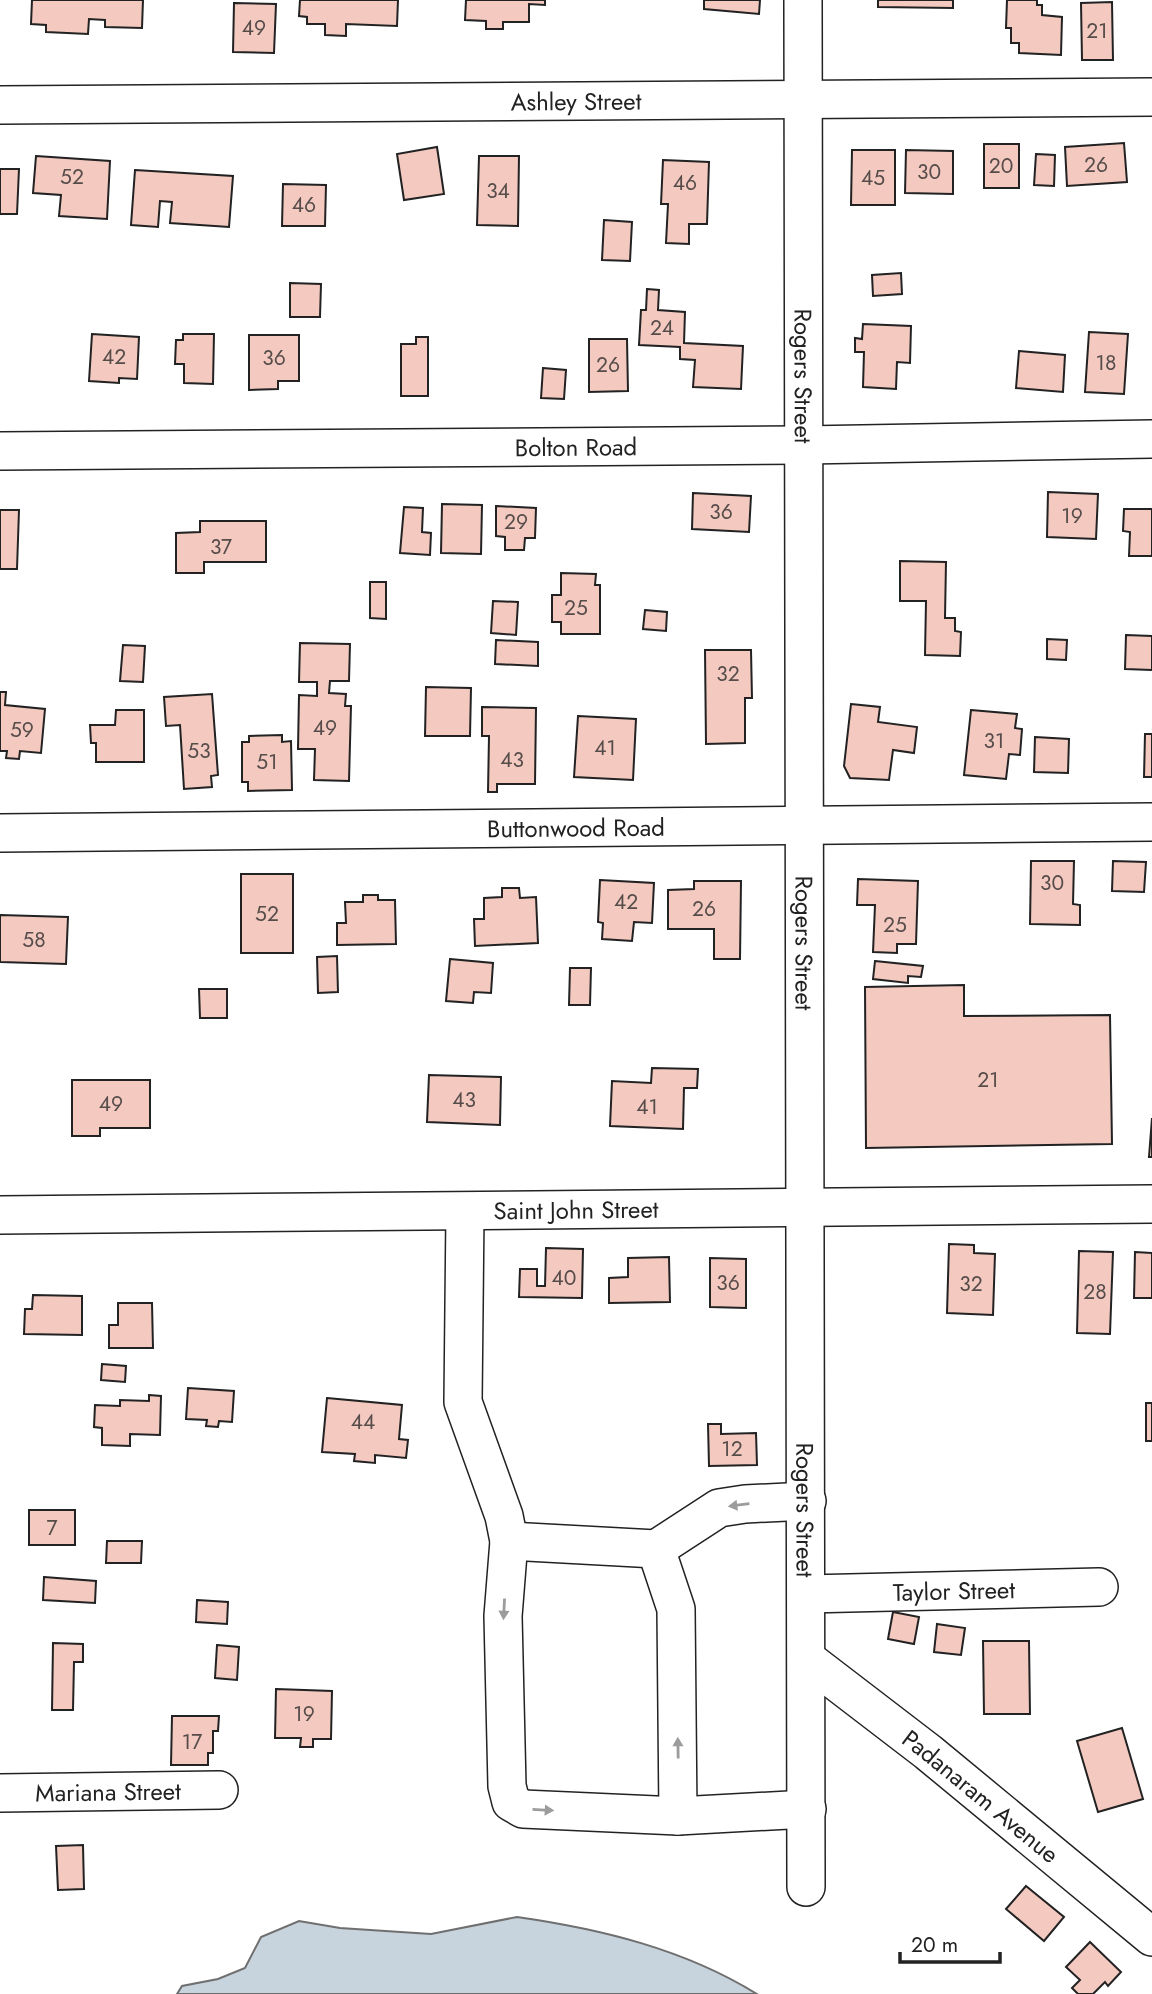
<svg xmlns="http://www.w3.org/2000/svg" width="1152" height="1994" viewBox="0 0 1152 1994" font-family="Jost,sans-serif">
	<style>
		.water { fill: #c7d3dd; stroke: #6f6f6f; stroke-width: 2 }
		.building { fill: #f3c9c0; stroke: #222; stroke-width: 2 }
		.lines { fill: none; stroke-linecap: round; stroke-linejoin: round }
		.minor-casing { stroke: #222; stroke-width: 40 }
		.minor { stroke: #fff; stroke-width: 37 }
		.oneway { fill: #9c9c9c }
		.labels { text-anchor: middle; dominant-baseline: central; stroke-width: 5; stroke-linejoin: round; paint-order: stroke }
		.number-label { font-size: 21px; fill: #564c4a }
		.street-label { font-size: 24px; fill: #222; stroke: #fff }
	</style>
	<rect width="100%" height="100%" fill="#fff"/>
	<path class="water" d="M 517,1917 C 601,1929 684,1949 757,1994 L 177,1994 L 182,1986 L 218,1979 L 245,1968 L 261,1937 L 299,1921 L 340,1928 L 431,1934 Z"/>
	<g class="building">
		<polygon points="32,0 143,0 142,28 105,27 105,20 89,19 88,34 46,32 46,25 31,24"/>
		<polygon points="300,0 398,0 397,26 346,24 346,36 325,35 325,24 307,24 307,17 299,16"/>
		<polygon points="466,0 545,0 545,5 529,4 529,22 503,22 503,29 486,29 486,21 465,20"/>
		<polygon points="704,0 760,0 759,14 704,9"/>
		<polygon points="878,0 953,0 953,8 878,7"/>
		<polygon points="1007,0 1037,0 1037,5 1042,5 1042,15 1062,17 1061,55 1019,53 1019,43 1011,43 1011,28 1006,28"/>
		<polygon points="1112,2 1113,60 1082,60 1081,3"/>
		<polygon points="234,3 276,4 274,53 233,52"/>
		<polygon points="1124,143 1127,182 1067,186 1065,147"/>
		<rect x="984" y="144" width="35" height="44"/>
		<polygon points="437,147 444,194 404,200 397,154"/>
		<polygon points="852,150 895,150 895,205 851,205"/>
		<polygon points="906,150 953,151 953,194 905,193"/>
		<polygon points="1036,154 1055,155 1054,186 1034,185"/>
		<polygon points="36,156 110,161 107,219 59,216 61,195 33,193"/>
		<polygon points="479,156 519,156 518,226 477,225"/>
		<polygon points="663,160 709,162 707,224 689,224 689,244 666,243 668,204 661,204"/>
		<polygon points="0,169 19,169 17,214 0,214"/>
		<polygon points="135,170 233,176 229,227 170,223 172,202 160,201 158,227 131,225"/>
		<polygon points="283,184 326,185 325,226 282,226"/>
		<polygon points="604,220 632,222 630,261 602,260"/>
		<polygon points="901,273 902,294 873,296 872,275"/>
		<polygon points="290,283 321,284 320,317 290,317"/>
		<polygon points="647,289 659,290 658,310 685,312 684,343 743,346 741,389 693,387 695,360 680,359 680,347 639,345 641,310 646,310"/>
		<polygon points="863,324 911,326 910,363 897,362 896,389 863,387 864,352 855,352 855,338 862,339"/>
		<polygon points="1089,332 1128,334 1124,394 1085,392"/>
		<polygon points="92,334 139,337 137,379 119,378 119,383 89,381"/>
		<polygon points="183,334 214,334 213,384 184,383 184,364 175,364 176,340 183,340"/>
		<polygon points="249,335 299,335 299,381 278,381 278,389 249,390"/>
		<polygon points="416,337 428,337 428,396 401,396 401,344 416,344"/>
		<polygon points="589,339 627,339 628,391 589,392"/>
		<polygon points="1019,351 1065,355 1063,392 1016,388"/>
		<polygon points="543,368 566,370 564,399 541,398"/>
		<polygon points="1048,492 1098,494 1096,539 1047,537"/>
		<polygon points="693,493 751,496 749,532 692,529"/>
		<polygon points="442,504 482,505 481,554 441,553"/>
		<polygon points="496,506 536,508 535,538 525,538 524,550 505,550 505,537 496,536"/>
		<polygon points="404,507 423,508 422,532 431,533 430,555 400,553"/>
		<polygon points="1124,509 1152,509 1152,556 1129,556 1130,532 1123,531"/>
		<polygon points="0,510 19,510 17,569 0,569"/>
		<polygon points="200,521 266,521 266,562 204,562 204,573 176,573 176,533 200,532"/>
		<polygon points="900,561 946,562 945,618 955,618 955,631 961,632 960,656 925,655 926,601 900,601"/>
		<polygon points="561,573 596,574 595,585 600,585 600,634 561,634 561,622 552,622 552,595 561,595"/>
		<polygon points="370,582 386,582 386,619 370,618"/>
		<polygon points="493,601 518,602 516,635 491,633"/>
		<polygon points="645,610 667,612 666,631 643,629"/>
		<polygon points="1126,635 1152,636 1152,670 1125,669"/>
		<polygon points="1047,639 1067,640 1066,660 1047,659"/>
		<polygon points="496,640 538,642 538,666 495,664"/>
		<polygon points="300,643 350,644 349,681 330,681 329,693 346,694 345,706 351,706 349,781 314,780 315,749 298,749 299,695 317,696 317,682 299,682"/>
		<polygon points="123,645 145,646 143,682 120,681"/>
		<polygon points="705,650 751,650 752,698 745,698 745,743 706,744"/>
		<polygon points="426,687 471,688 470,736 425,736"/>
		<polygon points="0,692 6,692 5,705 45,709 41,753 20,751 19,759 6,758 7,751 0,751"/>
		<polygon points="212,694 218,775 211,776 212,787 184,789 180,725 166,726 164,697"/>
		<polygon points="851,704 880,707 878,722 917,727 914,753 893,750 889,780 850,778 844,766"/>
		<polygon points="482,707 536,708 535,784 497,784 497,792 488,792 489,736 482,736"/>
		<polygon points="116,710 144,710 144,762 96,762 96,743 91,743 90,725 115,725"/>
		<polygon points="971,710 1017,714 1015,728 1022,729 1020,755 1009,754 1006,779 964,775"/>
		<polygon points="578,716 636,719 633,780 574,777"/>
		<polygon points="1145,734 1152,734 1152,777 1144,777"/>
		<polygon points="282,735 282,742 291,741 292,790 248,791 248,782 242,782 242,742 249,742 249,736"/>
		<polygon points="1035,737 1069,739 1068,773 1034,772"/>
		<polygon points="1031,861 1074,861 1073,904 1080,905 1080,925 1030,924"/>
		<polygon points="1113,861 1146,862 1144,892 1112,891"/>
		<rect x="241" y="874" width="52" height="79"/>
		<polygon points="858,879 918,881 916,944 897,944 897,953 873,952 875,905 857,905"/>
		<polygon points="600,880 654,883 652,923 634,922 632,941 602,939 603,923 598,922"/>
		<polygon points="694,881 741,881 740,959 714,959 714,929 668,929 668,890 694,889"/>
		<polygon points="502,888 519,888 520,898 536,897 538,943 475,946 474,919 484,919 484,898 502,897"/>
		<polygon points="363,895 378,895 378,900 395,900 396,944 337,945 337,923 346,923 345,902 363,902"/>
		<polygon points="0,915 68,917 66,964 0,962"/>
		<polygon points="337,956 338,992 318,993 317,957"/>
		<polygon points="450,959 493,963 491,993 474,992 473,1003 446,1001"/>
		<polygon points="875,961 923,966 921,977 908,976 908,983 873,979"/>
		<polygon points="570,968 591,968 590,1005 569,1005"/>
		<polygon points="964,985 964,1016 1110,1015 1112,1144 866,1148 865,987"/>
		<polygon points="199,989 227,989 227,1018 200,1018"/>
		<polygon points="652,1068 698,1069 697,1088 684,1088 683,1129 610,1126 612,1081 651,1083"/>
		<polygon points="429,1075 501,1077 500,1125 427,1122"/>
		<polygon points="72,1080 150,1080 150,1128 100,1128 100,1136 72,1136"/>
		<polygon points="1152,1118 1152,1157 1149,1157"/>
		<polygon points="949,1244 974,1245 974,1253 995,1254 993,1315 947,1313"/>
		<polygon points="546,1248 583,1249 582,1298 519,1297 520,1269 537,1269 537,1286 545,1286"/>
		<polygon points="1079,1251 1113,1252 1110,1334 1077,1333"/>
		<polygon points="1135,1252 1152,1253 1152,1298 1134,1298"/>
		<polygon points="669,1257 670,1302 609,1303 609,1278 628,1277 628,1258"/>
		<polygon points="710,1258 746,1259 746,1308 710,1307"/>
		<polygon points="33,1295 82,1296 82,1335 24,1334 25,1309 32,1309"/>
		<polygon points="118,1303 152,1303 153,1348 109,1348 109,1325 118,1325"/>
		<polygon points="102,1364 126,1366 125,1382 101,1380"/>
		<polygon points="188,1388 234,1391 232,1422 219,1421 218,1427 206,1426 207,1420 186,1419"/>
		<polygon points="149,1395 161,1396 160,1435 130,1434 130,1446 102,1445 102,1428 94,1427 95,1405 120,1406 120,1400 149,1401"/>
		<polygon points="327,1398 402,1405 399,1439 408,1440 406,1458 375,1455 375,1463 354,1461 355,1454 322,1452"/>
		<rect x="1146" y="1403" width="6" height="38"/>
		<polygon points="708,1424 721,1424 721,1434 756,1433 757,1465 709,1466"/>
		<rect x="29" y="1510" width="46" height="35"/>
		<polygon points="107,1541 142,1541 141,1563 106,1563"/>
		<polygon points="44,1577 96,1581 95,1603 43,1600"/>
		<polygon points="197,1600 228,1602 227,1624 196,1622"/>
		<polygon points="893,1612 919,1617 914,1644 888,1639"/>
		<polygon points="937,1624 965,1628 961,1655 934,1652"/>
		<polygon points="983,1641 1029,1641 1030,1714 984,1714"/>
		<polygon points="53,1643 83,1644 83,1662 74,1662 73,1710 52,1710"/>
		<polygon points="217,1645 239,1647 237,1680 215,1678"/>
		<polygon points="276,1689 332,1691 331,1739 313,1739 313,1747 300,1747 301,1738 275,1738"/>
		<polygon points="172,1716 219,1716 218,1731 213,1731 213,1753 208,1753 208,1765 171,1765"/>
		<polygon points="1122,1728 1143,1799 1098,1812 1077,1741"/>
		<polygon points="83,1845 84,1889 58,1890 56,1846"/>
		<polygon points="1026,1886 1064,1917 1044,1941 1006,1909"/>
		<polygon points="1090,1942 1121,1972 1108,1986 1105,1982 1093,1994 1078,1994 1072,1988 1080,1980 1066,1967"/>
	</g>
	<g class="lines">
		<g class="minor-casing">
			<g id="minor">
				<path id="s1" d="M 803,0 L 806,1887"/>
				<path id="s2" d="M 0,105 L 1152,97"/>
				<path id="s3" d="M 0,451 L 805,445 L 1152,439"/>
				<path id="s4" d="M 0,833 L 1152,822"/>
				<polyline points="465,1212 463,1402 504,1516 509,1541 503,1616 507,1786 511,1802 523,1809 678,1816 807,1809"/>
				<path id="s5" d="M 0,1215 L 1152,1204"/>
				<polyline points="509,1541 656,1549 719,1508 745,1504 807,1501"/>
				<polyline points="656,1549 676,1609 678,1816"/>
				<path id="s6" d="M 807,1594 L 1099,1587"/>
				<path id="s7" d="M 808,1660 L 928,1752 L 1152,1937"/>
				<path id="s8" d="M 0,1793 L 219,1790"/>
			</g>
		</g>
		<use href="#minor" class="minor"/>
	</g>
	<defs><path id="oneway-solid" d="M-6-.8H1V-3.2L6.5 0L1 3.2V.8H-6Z" transform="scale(1.75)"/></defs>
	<g class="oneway">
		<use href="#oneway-solid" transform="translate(739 1505) rotate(173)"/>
		<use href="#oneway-solid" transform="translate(504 1609) rotate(93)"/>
		<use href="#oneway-solid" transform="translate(678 1748) rotate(-91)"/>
		<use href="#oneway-solid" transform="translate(543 1810) rotate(3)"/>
	</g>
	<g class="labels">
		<g class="number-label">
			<text x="254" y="28">49</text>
			<text x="1097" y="31">21</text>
			<text x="1096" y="165">26</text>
			<text x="1001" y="166">20</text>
			<text x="929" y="172">30</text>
			<text x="72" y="177">52</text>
			<text x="873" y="178">45</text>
			<text x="685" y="183">46</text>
			<text x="498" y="191">34</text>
			<text x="304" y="205">46</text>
			<text x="662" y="328">24</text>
			<text x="114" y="357">42</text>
			<text x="274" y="358">36</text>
			<text x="1106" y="363">18</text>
			<text x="608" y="365">26</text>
			<text x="721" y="512">36</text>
			<text x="1072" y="516">19</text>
			<text x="516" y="522">29</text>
			<text x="221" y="547">37</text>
			<text x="576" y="608">25</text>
			<text x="728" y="674">32</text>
			<text x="325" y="728">49</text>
			<text x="22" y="730">59</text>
			<text x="994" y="741">31</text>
			<text x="605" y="748">41</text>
			<text x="199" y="751">53</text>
			<text x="512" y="760">43</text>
			<text x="267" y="762">51</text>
			<text x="1052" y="883">30</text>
			<text x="626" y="902">42</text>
			<text x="704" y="909">26</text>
			<text x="267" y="914">52</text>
			<text x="895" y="925">25</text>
			<text x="34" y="940">58</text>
			<text x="988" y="1080">21</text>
			<text x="464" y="1100">43</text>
			<text x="111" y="1104">49</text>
			<text x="647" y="1107">41</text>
			<text x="564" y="1278">40</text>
			<text x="728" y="1283">36</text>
			<text x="971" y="1284">32</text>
			<text x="1095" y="1292">28</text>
			<text x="363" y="1422">44</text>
			<text x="732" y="1449">12</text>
			<text x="52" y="1528">7</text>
			<text x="304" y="1714">19</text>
			<text x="192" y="1742">17</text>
		</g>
		<g class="street-label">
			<text stroke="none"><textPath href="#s2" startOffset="576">Ashley Street</textPath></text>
			<text stroke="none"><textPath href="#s1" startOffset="376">Rogers Street</textPath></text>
			<text stroke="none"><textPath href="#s3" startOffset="576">Bolton Road</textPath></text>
			<text stroke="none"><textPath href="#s4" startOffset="576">Buttonwood Road</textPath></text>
			<text stroke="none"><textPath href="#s1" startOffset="943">Rogers Street</textPath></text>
			<text stroke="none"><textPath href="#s5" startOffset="576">Saint John Street</textPath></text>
			<text stroke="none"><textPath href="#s1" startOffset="1510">Rogers Street</textPath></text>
			<text stroke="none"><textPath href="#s6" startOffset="147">Taylor Street</textPath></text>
			<text stroke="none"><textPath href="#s8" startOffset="108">Mariana Street</textPath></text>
			<text stroke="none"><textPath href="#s7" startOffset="220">Padanaram Avenue</textPath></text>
		</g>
	</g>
	<path d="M900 1952v10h100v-10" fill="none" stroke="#222222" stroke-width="3.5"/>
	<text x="911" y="1952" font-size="21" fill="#222222" stroke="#ffffff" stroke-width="5" paint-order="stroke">20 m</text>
</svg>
